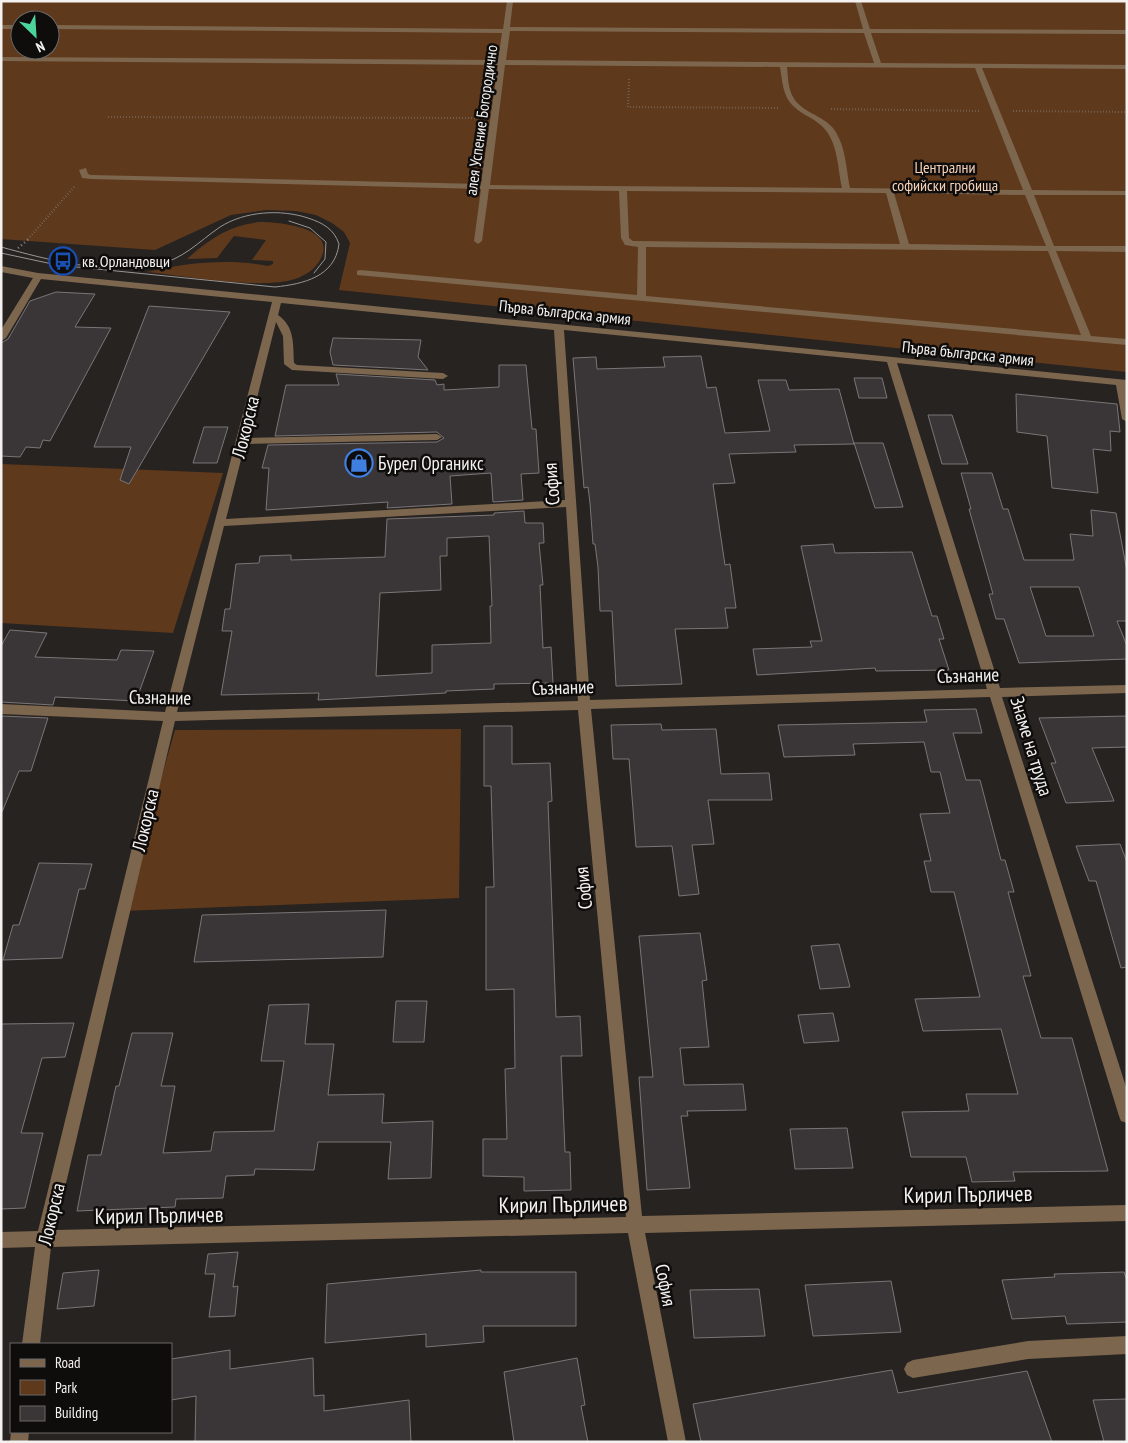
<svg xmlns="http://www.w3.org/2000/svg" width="1128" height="1443" viewBox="0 0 1128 1443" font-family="'PT Sans Narrow',sans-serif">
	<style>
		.green { fill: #5f391c; fill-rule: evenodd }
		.building { fill: #3a3537; stroke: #7a7577; fill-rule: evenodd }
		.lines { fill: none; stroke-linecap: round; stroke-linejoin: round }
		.path-far1 { stroke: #878482; stroke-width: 2; stroke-dasharray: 0.5 2.5; stroke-linecap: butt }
		.path { stroke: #878482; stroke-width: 2.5; stroke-dasharray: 1 3; stroke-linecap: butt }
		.minor { fill: #7d664e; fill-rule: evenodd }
		.tram { stroke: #989593; stroke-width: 1 }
		.labels { text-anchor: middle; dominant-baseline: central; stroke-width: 5; stroke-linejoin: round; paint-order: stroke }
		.far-street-label { font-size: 16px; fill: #f4f2f0; stroke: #0f0d0c }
		.far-park-label { font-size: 16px; fill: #f6d1b9; stroke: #0f0d0c }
		.far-poi-label { font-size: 16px; fill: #f4f2f0; stroke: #0f0d0c; text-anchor: start }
		.street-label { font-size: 19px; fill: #f4f2f0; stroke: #0f0d0c }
		.poi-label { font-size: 19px; fill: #f4f2f0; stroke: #0f0d0c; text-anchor: start }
		.near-street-label { font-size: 22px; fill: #f4f2f0; stroke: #0f0d0c }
	</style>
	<rect width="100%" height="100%" fill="#272321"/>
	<g class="green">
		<path d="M 1,1 L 1127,1 L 1127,372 L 339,290 L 350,243 L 344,232 L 332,223 L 316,215 L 296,211 L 266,210 L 231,215 L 155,250 L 1,239 ZM 20,20 L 50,20 L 50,50 L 20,50 Z"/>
		<path d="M 260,222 C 278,222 337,227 321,258 C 316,269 306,275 295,279 C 261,290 185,276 147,272 C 185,263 228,258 268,266 L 273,264 L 273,261 L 252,260 L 266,240 L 234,236 L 217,258 L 187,259 C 209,239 230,225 260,222 Z"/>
		<polygon points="1,464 223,473 173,633 1,623"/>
		<polygon points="461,729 459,898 123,911 175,730"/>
	</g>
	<g class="building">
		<polygon points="56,292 95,294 75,327 111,328 50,441 43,440 40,448 26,447 20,457 1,456 1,343 8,339 30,301"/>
		<polygon points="149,306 230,312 129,484 120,480 131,447 94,447"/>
		<polygon points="333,338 421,340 418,357 428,370 333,365 330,352"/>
		<polygon points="701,356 707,388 716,387 725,433 770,431 758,380 786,380 789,390 839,389 854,444 794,445 796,452 729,454 735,483 713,484 725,565 730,564 736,608 725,608 728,628 675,629 682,684 616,686 612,611 600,611 598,567 595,544 593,544 590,503 588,487 584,488 573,358 596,357 597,369 665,367 663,357"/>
		<polygon points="499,365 526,365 532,429 536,429 539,473 521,474 523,500 493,502 491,473 450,476 452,504 387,508 388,502 266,510 269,468 262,468 268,445 437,442 444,438 437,432 275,436 286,385 339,385 336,374 435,380 437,385 444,384 444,390 499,387"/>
		<polygon points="854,378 882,378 887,398 859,398"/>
		<polygon points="1016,394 1117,404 1120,432 1110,431 1111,451 1093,449 1098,493 1052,488 1047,436 1017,432"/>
		<polygon points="928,415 952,415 968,464 942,464"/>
		<polygon points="204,427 228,427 217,463 193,463"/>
		<polygon points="854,443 883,443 903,507 875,508"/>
		<path d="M 961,473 L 992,473 L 1003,509 L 1008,509 L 1024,560 L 1074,560 L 1070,534 L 1093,536 L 1091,510 L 1116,513 L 1127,571 L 1127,621 L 1117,621 L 1127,646 L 1127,659 L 1019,663 L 1004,619 L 996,619 L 989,594 L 993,594 L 969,509 L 971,509 ZM 1030,587 L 1079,587 L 1094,636 L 1046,636 Z"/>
		<path d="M 524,511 L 525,523 L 543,523 L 544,543 L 539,543 L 543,585 L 540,585 L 543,648 L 551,647 L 553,683 L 494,684 L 494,689 L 446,691 L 446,693 L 318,700 L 319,693 L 221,695 L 232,631 L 222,631 L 225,609 L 230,609 L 236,564 L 259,563 L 260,556 L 291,555 L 291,560 L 385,557 L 387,519 L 494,515 L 494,513 ZM 489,536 L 492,606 L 490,606 L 491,643 L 432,645 L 432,673 L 376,676 L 380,593 L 441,590 L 440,556 L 447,556 L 447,538 Z"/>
		<polygon points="833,544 835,553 912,552 932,616 937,616 944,639 939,639 949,670 876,671 875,668 757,675 753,649 812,647 810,641 822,641 801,546"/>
		<polygon points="10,630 47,633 35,657 117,660 121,650 154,651 136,701 55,697 53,705 1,702 1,646"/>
		<polygon points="976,709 982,733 953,733 966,780 980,780 1001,860 1005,860 1014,892 1008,892 1031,976 1023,976 1041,1038 1072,1038 1108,1171 1013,1172 1015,1181 972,1182 966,1157 911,1157 902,1112 969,1111 966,1094 1018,1094 1001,1029 923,1031 915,999 980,997 954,892 931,892 924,861 931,861 920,814 950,813 940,772 931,772 924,742 853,744 855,755 784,757 778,725 927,722 924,710"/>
		<polygon points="1,716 48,718 31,771 19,771 2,812"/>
		<polygon points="1127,716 1127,747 1092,748 1114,801 1066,803 1051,763 1056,763 1039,718"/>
		<polygon points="661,724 662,730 716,729 721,774 769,773 772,800 708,800 714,844 692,845 699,894 679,896 672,846 636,847 629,759 613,759 611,725"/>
		<polygon points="484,726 512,726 512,764 550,763 552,801 548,802 556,1017 580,1016 582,1056 561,1056 565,1152 570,1152 571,1190 524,1191 524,1177 483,1176 483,1139 507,1139 505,1069 515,1068 514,989 486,990 486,887 494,887 491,786 484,786"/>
		<polygon points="1120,844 1127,862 1127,967 1121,968 1096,881 1089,881 1076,846"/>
		<polygon points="39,863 92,864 85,889 79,889 62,958 3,960 13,925 19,925"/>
		<polygon points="386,910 383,957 194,962 202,915"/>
		<polygon points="700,933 707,980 702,981 709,1047 680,1048 684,1085 743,1084 746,1110 687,1111 688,1116 681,1116 690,1188 647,1190 639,1077 653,1077 639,936"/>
		<polygon points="839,944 850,987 820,989 811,946"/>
		<polygon points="396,1001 427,1001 424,1042 393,1042"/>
		<polygon points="309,1004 305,1044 334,1044 328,1095 384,1094 382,1123 433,1121 431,1178 388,1179 391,1142 318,1142 314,1170 255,1169 254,1175 226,1176 223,1198 176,1199 175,1207 77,1211 88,1155 101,1155 116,1086 119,1086 132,1033 173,1033 161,1086 175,1086 163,1153 211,1151 214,1132 274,1131 284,1061 261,1061 269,1005"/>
		<polygon points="833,1013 839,1041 804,1043 798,1015"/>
		<polygon points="74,1023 65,1057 42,1058 21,1133 43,1133 25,1208 1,1209 1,1024"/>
		<polygon points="847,1128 853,1168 795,1169 790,1129"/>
		<polygon points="238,1252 233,1287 238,1286 235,1316 209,1317 215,1274 205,1274 208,1254"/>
		<polygon points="99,1270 94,1306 57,1309 63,1273"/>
		<polygon points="481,1270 481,1272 576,1272 576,1326 483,1326 484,1342 426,1347 426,1334 325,1343 327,1284"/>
		<polygon points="1124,1272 1127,1281 1127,1322 1067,1324 1065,1316 1012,1319 1002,1280 1055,1277 1054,1274"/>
		<polygon points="891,1281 901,1332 813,1336 805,1285"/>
		<polygon points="759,1289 765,1336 694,1338 690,1290"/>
		<polygon points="230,1350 230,1369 313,1358 314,1396 324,1395 324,1411 409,1400 411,1442 195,1442 196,1396 171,1400 171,1359"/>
		<polygon points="577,1358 585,1405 581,1406 588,1442 514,1442 504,1372"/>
		<polygon points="892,1370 898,1393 1027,1371 1052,1442 701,1442 693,1404"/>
		<polygon points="1127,1399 1127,1442 1104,1442 1093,1400"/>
	</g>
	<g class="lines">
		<g class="path-far1">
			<polyline points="629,79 628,107 779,108"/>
			<polyline points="831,109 979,111"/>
			<polyline points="1013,111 1127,112"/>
			<polyline points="108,117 477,118"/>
			<polyline points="28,239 75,186"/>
		</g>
		<polyline class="path" points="18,248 30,238"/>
		<g class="minor">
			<path d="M 507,1 L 513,1 L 510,27 L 863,29 L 855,1 L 861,1 L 870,29 L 1127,30 L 1127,34 L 871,33 L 881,63 L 1127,65 L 1127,69 L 982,68 L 1032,190 L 1127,191 L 1127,195 L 1034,195 L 1054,246 L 1127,246 L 1127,252 L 1056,251 L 1091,336 L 1127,339 L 1127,345 L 357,275 L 357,271 L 360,270 L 637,295 L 638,247 L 625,245 L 621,238 L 619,191 L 489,189 L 482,241 L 478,244 L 474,241 L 481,189 L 91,179 L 82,178 L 79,170 L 86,168 L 88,174 L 91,175 L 481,184 L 498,65 L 1,61 L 1,57 L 498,60 L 502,33 L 50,29 L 50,25 L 503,29 ZM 510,31 L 864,33 L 874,63 L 506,60 ZM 505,65 L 780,67 C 784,94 784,103 809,117 C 816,121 822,125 827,132 C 838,147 838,170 842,188 L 490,185 ZM 787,67 L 975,68 L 1023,190 L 850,188 C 846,168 846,145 833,128 C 822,115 801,112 793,97 C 788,88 788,77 787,67 ZM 627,191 L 886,193 L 900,244 L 633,241 L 629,238 ZM 894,193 L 1025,195 L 1046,246 L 909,244 ZM 646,247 L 1048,251 L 1081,335 L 646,296 Z"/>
			<rect x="1" y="25" width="19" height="4"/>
			<path d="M 1,266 L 38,273 L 1127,380 L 1127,422 L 1122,419 L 1116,385 L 897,363 L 1000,688 L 1127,685 L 1127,693 L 1002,697 L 1127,1090 L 1127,1123 L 1121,1121 L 1119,1116 L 990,697 L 591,709 L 642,1216 L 1127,1205 L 1127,1221 L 645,1233 L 686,1442 L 668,1442 L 628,1233 L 51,1247 L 40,1344 L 22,1344 L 35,1247 L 1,1248 L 1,1232 L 38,1231 L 163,721 L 1,714 L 1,704 L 165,712 L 272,302 L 41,279 L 6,338 L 1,341 L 1,330 L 33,278 L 1,272 ZM 281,303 L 554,330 L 565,500 L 226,519 L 245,444 L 437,440 L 442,437 L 437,434 L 247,438 L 276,322 L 283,336 L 284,364 L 292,370 L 443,379 L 448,376 L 443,373 L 297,365 L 294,363 C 293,344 295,327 278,315 ZM 564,330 L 887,362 L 987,689 L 590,700 ZM 566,507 L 578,701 L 177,712 L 224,526 ZM 578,710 L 626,1217 L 55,1230 L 175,721 Z"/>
			<polygon points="1127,1336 1127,1354 1028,1359 913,1378 907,1375 904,1369 907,1363 913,1360 1028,1341"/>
			<polygon points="11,1431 29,1432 28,1442 10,1442"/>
		</g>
		<g class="tram">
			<polyline points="289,221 310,228 326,242 325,259 314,273"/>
			<path d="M 1,247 C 49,260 105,275 155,265 C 183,260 198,242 220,227 C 245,211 281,209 308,218 C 323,223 334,229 339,244 C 335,277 303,284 275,287 L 57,265 L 1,253"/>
		</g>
	</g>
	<defs>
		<g id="bus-ring" transform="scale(1.4375)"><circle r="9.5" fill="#0f0d0c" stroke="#1a4fb4" stroke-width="1.5"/><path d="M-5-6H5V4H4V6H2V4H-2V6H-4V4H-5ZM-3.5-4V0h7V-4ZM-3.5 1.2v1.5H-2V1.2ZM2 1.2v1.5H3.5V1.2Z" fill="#1a4fb4"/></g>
		<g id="shop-ring" transform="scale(1.4375)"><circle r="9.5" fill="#0f0d0c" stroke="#3f7fe0" stroke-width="1.5"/><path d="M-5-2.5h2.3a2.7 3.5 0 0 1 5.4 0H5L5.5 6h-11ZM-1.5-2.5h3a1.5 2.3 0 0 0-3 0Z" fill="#3f7fe0"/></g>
	</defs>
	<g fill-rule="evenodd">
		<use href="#bus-ring" x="63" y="261"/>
		<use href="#shop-ring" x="359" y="463"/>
	</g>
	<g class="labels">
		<g class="far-street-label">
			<text transform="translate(481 120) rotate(-82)">алея Успение Богородично</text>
			<text transform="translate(565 312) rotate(6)">Първа българска армия</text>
			<text transform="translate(968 353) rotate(6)">Първа българска армия</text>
		</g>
		<g class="far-park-label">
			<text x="945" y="167">Централни<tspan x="945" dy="18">софийски гробища</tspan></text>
		</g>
		<g class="far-poi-label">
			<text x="82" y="261">кв. Орландовци</text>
		</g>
		<g class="street-label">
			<text transform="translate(245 427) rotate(-76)">Локорска</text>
			<text transform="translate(551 484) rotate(-94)">София</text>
			<text transform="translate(968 675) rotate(-2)">Съзнание</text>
			<text transform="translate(563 687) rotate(-2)">Съзнание</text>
			<text transform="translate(160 697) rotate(1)">Съзнание</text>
			<text transform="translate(1032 746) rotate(73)">Знаме на труда</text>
			<text transform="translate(145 820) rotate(-77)">Локорска</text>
			<text transform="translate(583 888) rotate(-96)">София</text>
			<text transform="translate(51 1214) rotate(-77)">Локорска</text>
			<text transform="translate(666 1285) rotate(79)">София</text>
		</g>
		<g class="poi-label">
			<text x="378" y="463">Бурел Органикс</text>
		</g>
		<g class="near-street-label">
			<text transform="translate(968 1194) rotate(-1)">Кирил Пърличев</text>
			<text transform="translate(563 1204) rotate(-1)">Кирил Пърличев</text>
			<text transform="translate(159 1215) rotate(-1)">Кирил Пърличев</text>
		</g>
	</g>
	<rect width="1128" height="1443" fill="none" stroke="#f4f2f0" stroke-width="5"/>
	<rect x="10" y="1343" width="162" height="90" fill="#0f0d0c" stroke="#6b6967"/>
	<rect x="20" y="1359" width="25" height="8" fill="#7d664e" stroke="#6b6967"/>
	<text x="55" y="1368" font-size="15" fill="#f4f2f0">Road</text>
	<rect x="20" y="1380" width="25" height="15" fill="#5f391c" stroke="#6b6967"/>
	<text x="55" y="1393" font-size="15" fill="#f4f2f0">Park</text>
	<rect x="20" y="1406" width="25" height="15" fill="#3a3537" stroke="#6b6967"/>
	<text x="55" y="1418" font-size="15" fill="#f4f2f0">Building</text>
	<g transform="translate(35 35) rotate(155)"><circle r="24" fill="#0f0d0c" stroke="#6b6967"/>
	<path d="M0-4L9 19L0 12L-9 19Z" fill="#4bd49b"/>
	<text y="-8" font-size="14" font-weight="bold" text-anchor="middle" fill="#f4f2f0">N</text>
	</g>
</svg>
